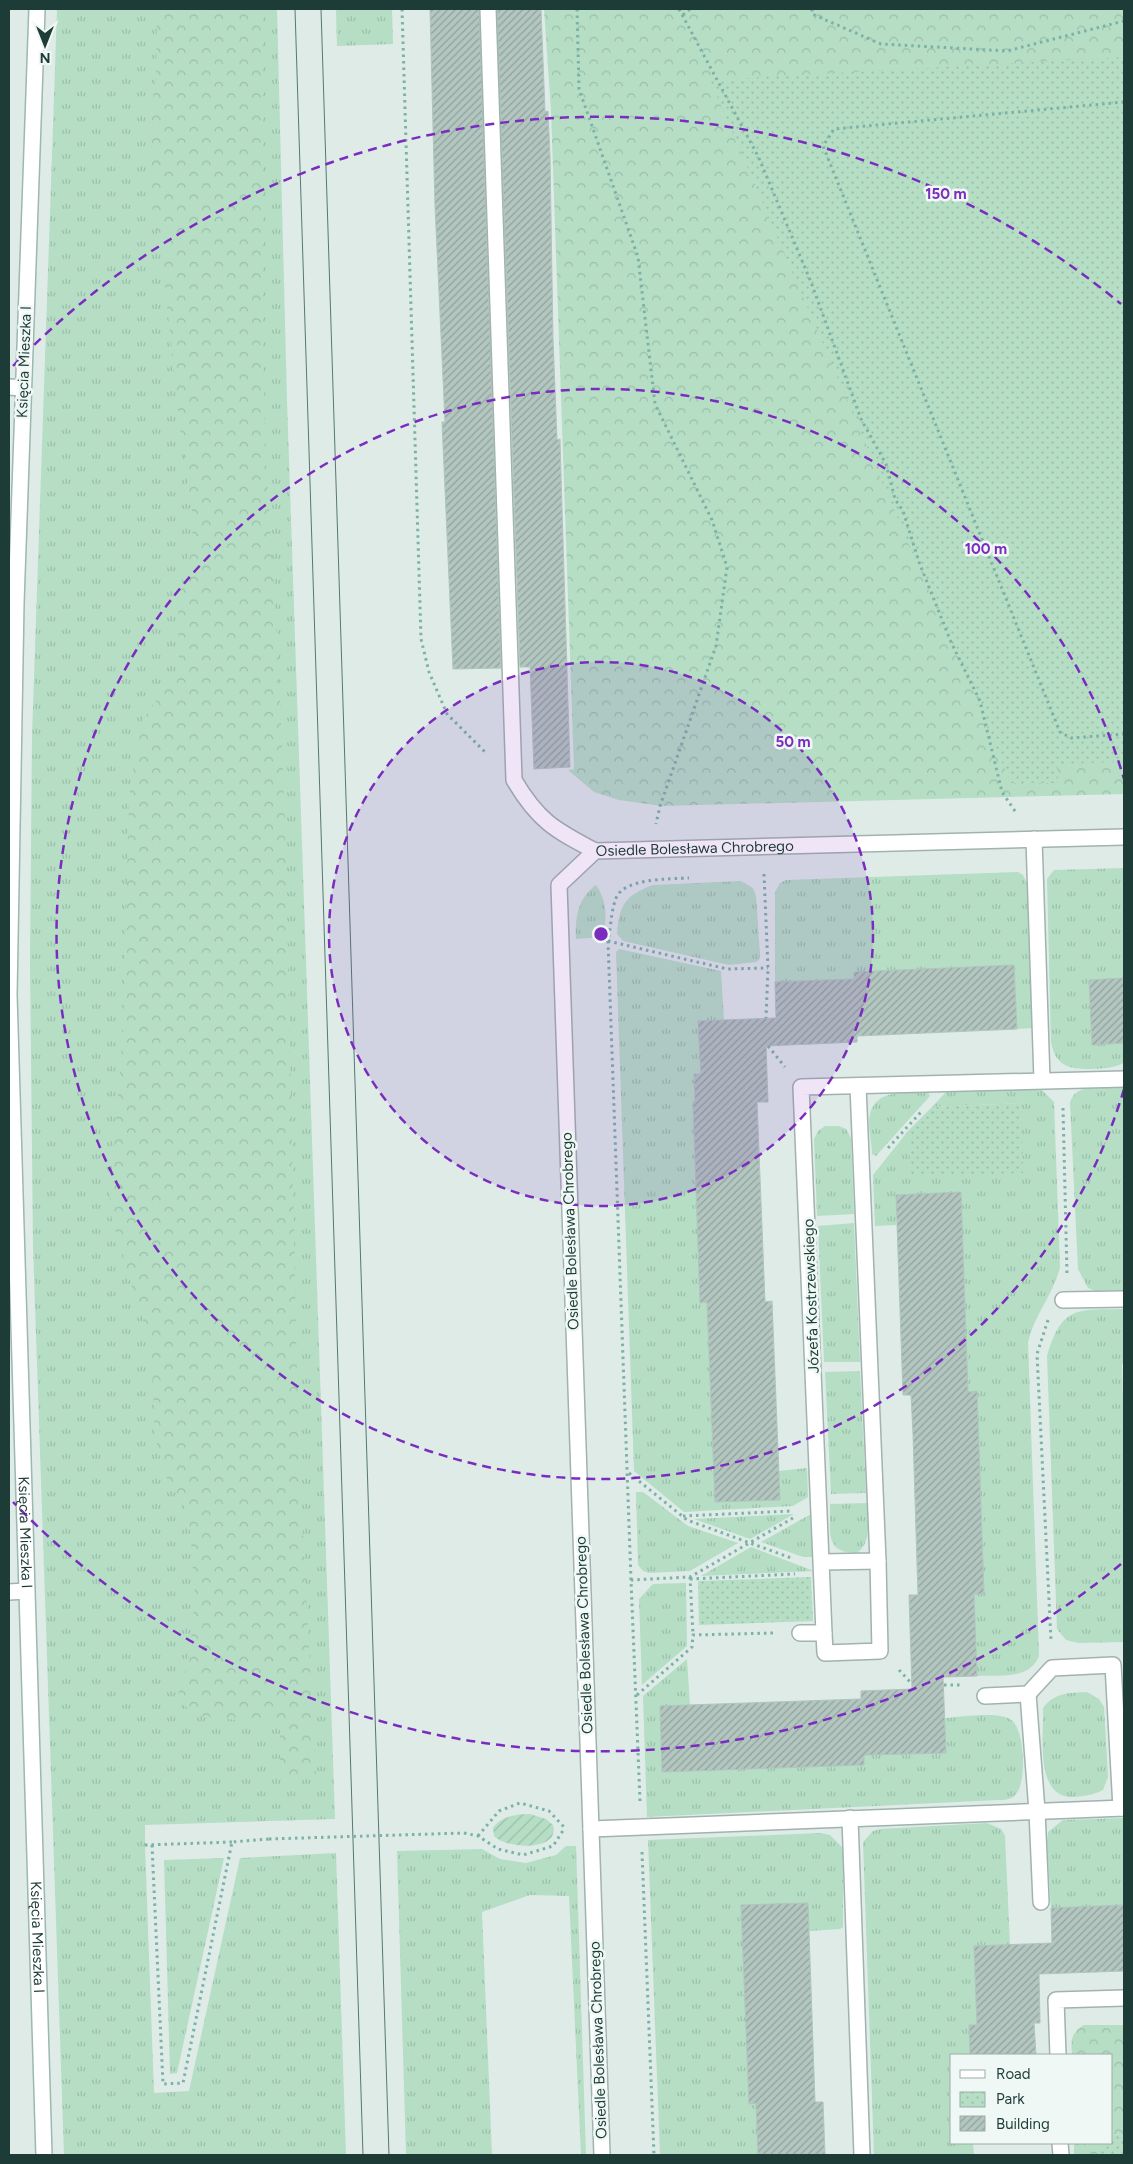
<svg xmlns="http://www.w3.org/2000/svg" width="1133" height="2164" viewBox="0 0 1133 2164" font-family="Figtree,sans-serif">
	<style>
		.grass { fill: url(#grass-tufts) }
		.forest { fill: url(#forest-crowns) }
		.park { fill: url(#park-dots) }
		.garden { fill: url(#garden-furrows) }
		.building { fill: url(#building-hatch); stroke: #b0c5bf }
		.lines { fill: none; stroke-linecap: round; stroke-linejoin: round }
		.lane-casing { stroke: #a1b3af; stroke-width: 18 }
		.street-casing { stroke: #a1b3af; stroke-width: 18 }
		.secondary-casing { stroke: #9cb8b1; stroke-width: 18 }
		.path { stroke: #7cb1a7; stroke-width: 3; stroke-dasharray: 2.5 4; stroke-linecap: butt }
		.lane { stroke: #fff; stroke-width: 15 }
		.street { stroke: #fff; stroke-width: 15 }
		.secondary { stroke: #fff; stroke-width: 15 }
		.tram { stroke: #587873; stroke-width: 1 }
		.path-bridge { stroke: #7cb1a7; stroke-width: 3; stroke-dasharray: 2.5 4; stroke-linecap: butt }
		.ring { fill: none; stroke: #7b2cbf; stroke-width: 2.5; stroke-dasharray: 9 6 }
		.labels { text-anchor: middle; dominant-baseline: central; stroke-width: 5; stroke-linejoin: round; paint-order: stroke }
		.street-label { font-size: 15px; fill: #1e3c37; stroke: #eff8f4 }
		.centre { fill: #7b2cbf; stroke: #eff8f4; stroke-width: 2.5 }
		.ring-label { font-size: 15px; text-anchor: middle; font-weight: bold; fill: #7b2cbf; stroke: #eff8f4; stroke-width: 5; stroke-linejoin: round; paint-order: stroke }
	</style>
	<defs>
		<pattern id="grass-tufts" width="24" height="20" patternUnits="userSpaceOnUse" patternTransform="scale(1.25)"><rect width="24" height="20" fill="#b5dec5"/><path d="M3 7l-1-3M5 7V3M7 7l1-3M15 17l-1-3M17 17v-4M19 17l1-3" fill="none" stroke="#9bbfaa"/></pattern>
		<pattern id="forest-crowns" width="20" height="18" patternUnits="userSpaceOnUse" patternTransform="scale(1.25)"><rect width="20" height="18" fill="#b5dec5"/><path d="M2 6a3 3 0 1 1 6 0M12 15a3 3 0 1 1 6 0" fill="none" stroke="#9bbfaa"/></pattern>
		<pattern id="park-dots" width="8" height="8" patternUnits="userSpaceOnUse" patternTransform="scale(1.25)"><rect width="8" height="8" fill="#b5dec5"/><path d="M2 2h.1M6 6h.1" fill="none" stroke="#9bbfaa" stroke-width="1.8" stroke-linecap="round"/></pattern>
		<pattern id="garden-furrows" width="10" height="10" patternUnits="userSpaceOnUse" patternTransform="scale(1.25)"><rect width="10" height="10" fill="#b5dec5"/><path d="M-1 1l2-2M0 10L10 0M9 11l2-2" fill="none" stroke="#9bbfaa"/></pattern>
		<pattern id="building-hatch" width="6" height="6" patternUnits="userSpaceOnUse" patternTransform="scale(1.25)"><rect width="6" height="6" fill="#b3c6c0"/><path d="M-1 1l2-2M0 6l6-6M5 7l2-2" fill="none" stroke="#91a29d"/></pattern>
	</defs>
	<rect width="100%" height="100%" fill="#deebe7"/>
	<g class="grass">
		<polygon points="57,9 277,9 287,401 335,1819 145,1825 145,1846 154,2093 189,2091 240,1858 336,1853 346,2155 64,2155 33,1246 30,962 32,736"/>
		<polygon points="336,9 392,9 393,44 337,46"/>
		<path d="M 1124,868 L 1124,978 L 1089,980 L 1092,1044 L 1123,1043 L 1123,1063 C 1114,1070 1075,1071 1065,1065 C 1056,1060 1053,1052 1051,1042 L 1047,879 L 1054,870 Z"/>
		<polygon points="1018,872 1023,875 1028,886 1033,1028 1017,1029 1014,965 854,972 854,979 775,982 775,892 780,883 786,880"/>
		<path d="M 741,881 L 753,888 L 756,896 L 760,954 L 759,960 L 756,962 L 729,965 L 623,941 L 617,934 C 619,904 626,895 653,885 Z"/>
		<path d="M 596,885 C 608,903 606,916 604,937 L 576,939 C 575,917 578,898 596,885 Z"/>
		<polygon points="619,949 721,971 724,1020 699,1021 701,1074 694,1075 695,1102 693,1102 700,1302 707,1302 715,1502 780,1500 779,1471 807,1468 808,1497 793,1506 684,1512 634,1471 616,952"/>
		<path d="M 1124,1087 L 1124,1290 L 1096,1291 L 1088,1288 L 1078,1269 L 1070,1103 C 1074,1083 1108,1085 1124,1087 Z"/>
		<path d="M 1041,1089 L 1054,1102 L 1060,1268 C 1053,1294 1034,1316 1028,1342 L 1039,1656 C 1030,1680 998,1675 977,1676 L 974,1594 L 984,1594 L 976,1391 L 968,1392 L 961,1193 L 896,1195 L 896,1225 L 875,1226 L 873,1175 L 908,1131 L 912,1176 L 1021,1103 L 932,1107 L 946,1092 Z"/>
		<path d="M 928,1092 L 930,1096 L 876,1156 L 872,1154 C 872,1142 867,1125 870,1114 C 876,1088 909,1093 928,1092 Z"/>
		<polygon points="825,1126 839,1126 846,1129 851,1138 854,1214 817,1216 814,1139 818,1131"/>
		<polygon points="854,1223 860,1362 824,1362 818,1226"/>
		<path d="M 1124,1309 L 1124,1363 L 1122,1364 L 1124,1436 L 1124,1642 L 1079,1643 L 1066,1640 L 1057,1629 L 1047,1356 C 1062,1305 1077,1310 1124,1309 Z"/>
		<polygon points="860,1371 866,1493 831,1494 825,1372"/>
		<polygon points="636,1492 643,1492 688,1526 738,1543 690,1571 649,1573 643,1571 638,1565"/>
		<path d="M 867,1503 C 867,1520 873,1541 857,1553 C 823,1553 831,1530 830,1504 Z"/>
		<polygon points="794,1514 750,1539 694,1519"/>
		<polygon points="811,1514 813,1557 803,1557 761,1542"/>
		<polygon points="751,1547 814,1571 701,1576"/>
		<polygon points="686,1583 687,1646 642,1685 639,1599 653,1584"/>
		<path d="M 687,1659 L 690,1705 L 660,1706 L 662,1772 L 864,1765 L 864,1755 L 946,1752 L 945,1718 C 960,1717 997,1711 1010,1719 C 1025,1727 1027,1782 1016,1794 C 1011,1800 1005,1800 998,1800 L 647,1817 L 643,1696 Z"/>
		<path d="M 1087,1692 L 1099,1699 L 1104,1707 L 1108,1777 L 1103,1790 C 1093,1795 1085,1796 1074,1797 C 1034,1799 1044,1735 1043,1708 C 1055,1692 1069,1693 1087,1692 Z"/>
		<polygon points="1124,1818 1124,1905 1051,1908 1047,1842 1048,1832 1063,1820"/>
		<polygon points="987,1823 1001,1829 1005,1836 1010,1945 974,1946 977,2025 969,2026 970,2055 952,2055 952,2143 973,2143 974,2155 874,2155 863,1842 873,1831 880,1829"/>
		<polygon points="821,1833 830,1835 843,1848 843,1927 840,1929 809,1931 807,1903 741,1906 749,2104 756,2103 758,2155 660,2155 648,1840"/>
		<polygon points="566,1846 576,1846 586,2155 581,2155 569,1896 530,1895 482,1912 492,2155 406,2155 397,1851 482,1849 500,1859 526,1863 556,1855"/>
		<polygon points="224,1858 177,2073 170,2074 164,1860"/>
	</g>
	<g class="forest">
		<polygon points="157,9 262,9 263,346 266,460 278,653 285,822 299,1463 316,1776 290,1783 280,1768 280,1725 192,1715 178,1695 189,1657 195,1599 189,1515 164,1473 155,1437 151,1339 132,1287 109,1209 123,1031 129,799 139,725 179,668 178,609 194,525 180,429 161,247 152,207 150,114 156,79"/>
		<polygon points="544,9 1124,9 1124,794 662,806 619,800 594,792 568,770 574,769 551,111"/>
		<path d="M 1084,2025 L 1124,2025 L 1124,2134 L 1112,2135 L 1112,2055 L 1072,2055 C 1071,2041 1070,2033 1084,2025 Z"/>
		<rect x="1074" y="2143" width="25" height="12"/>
	</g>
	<g class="park">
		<polygon points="1124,57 1124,762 1057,764 1058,783 1011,783 710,80"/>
		<polygon points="1021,1103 1023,1173 911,1176 908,1131 932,1107"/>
		<polygon points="811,1577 813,1621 699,1625 698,1581"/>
		<polygon points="1124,2134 1124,2155 1099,2155 1099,2143 1112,2143 1112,2135"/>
	</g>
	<path class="garden" d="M 530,1814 L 546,1819 L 553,1825 C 561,1851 507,1850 494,1836 L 493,1828 C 500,1816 518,1814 530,1814 Z"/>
	<g class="building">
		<polygon points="430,9 479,9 501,668 453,669 442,422 445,422 435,206"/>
		<polygon points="497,9 541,9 545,112 548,111 550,156 553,339 557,440 560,439 561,476 570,767 534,769 530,667 520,667"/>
		<polygon points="1014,965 1017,1029 857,1036 857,1042 766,1046 768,1102 757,1102 765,1302 772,1301 780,1500 715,1502 707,1302 700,1303 693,1102 695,1102 694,1074 701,1074 698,1021 776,1018 775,982 854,979 854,972"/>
		<polygon points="1124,978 1124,1043 1092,1045 1089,980"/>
		<polygon points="961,1192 968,1392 977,1391 984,1594 974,1594 977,1676 943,1677 946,1753 864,1755 864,1765 662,1772 660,1706 861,1699 861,1691 912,1689 909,1595 918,1595 913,1434 911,1395 903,1395 896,1195"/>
		<polygon points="808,1903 815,2102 823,2102 825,2155 758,2155 756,2103 749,2104 741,1905"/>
		<polygon points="1124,1905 1124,1971 1039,1974 1040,2023 1034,2023 1036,2055 970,2055 969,2025 977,2025 974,1946 1052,1943 1051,1908"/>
	</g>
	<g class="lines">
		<g class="lane-casing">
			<g id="lane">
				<path d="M 488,9 L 514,780 C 538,821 555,830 595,851"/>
				<polyline points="9,387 23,388"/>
				<polyline points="9,1592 26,1591"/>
			</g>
		</g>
		<g class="street-casing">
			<g id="street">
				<polyline points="1034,839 1042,1080"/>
				<polyline points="1063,1300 1124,1299"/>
				<polyline points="822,1562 878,1561 858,1086"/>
				<polyline points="800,1633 824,1633 801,1087 1124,1079"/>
				<polyline points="824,1633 825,1653 880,1651 878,1561"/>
				<polyline points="1028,1694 1037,1811 1041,1902"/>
				<polyline points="985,1696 1028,1694 1052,1668 1113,1665 1121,1808"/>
				<polyline points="850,1818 862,2155"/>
				<polyline points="591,1829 1124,1808"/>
				<polyline points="1058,2055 1056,2000 1124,1998"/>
				<polyline points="1060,2143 1061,2155"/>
				<path id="s1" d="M 602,2155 L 559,885 L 595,851 L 1124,837"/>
			</g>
		</g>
		<g class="secondary-casing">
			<g id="secondary">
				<path id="s2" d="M 37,9 L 16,603 L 9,995 L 44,2155"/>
			</g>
		</g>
		<g class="path">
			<polyline points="402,9 421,639 429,672 447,714 485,752"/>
			<polyline points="577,9 579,89 638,257 655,404 712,520 727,567 716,646 660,806 656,824"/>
			<polyline points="679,9 758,156 811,282 861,419 886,464 895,499 903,511 919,562 951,642 980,701 1002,792 1017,814"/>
			<polyline points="812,9 812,14 881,44 1007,51 1124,21"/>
			<polyline points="683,15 690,9"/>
			<polyline points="1124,102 834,129 823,146 1060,732 1071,738 1124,734"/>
			<polyline points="764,874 768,968 766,1018"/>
			<polyline points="608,941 727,969 768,968"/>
			<polyline points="768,1046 785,1067"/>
			<polyline points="1063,1108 1067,1274"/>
			<polyline points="888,1148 921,1112"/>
			<polyline points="1048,1320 1037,1354 1051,1641"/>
			<polyline points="629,1473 687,1520 794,1559"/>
			<polyline points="683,1516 791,1511"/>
			<polyline points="690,1577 693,1635"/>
			<polyline points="690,1579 795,1574"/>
			<path d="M 631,1580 L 608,941 C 611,927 611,911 616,898 C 624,878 670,879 689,878"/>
			<polyline points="899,1670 912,1684"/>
			<polyline points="944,1685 961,1685"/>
			<polyline points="637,1695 692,1647 693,1635 774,1633"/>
			<polyline points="640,1801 631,1580 690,1577 793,1518"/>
			<polyline points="464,1833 478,1836 498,1849 523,1855 553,1846 564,1829"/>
			<polyline points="478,1836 499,1811 520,1803 549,1811 564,1827"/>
			<polyline points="145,1845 232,1842"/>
			<polyline points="152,1845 163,2084 183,2083 232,1842 269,1839"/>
			<polyline points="642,1852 654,2155"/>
		</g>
		<use href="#lane" class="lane"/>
		<use href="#street" class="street"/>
		<use href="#secondary" class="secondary"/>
		<g class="tram">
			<polyline points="295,9 363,2155"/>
			<polyline points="321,9 389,2155"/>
		</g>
		<polyline class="path-bridge" points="269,1839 464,1833"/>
	</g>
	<circle cx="601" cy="934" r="272" fill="#7b2cbf" fill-opacity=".12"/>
	<g class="ring">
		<circle cx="601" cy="934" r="272"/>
		<path d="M1124 1089A545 545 0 1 1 1124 779"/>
		<path d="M1121 1564A817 817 0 0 1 13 1502M13 366A817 817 0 0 1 1121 304"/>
	</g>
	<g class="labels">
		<g class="street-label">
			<text transform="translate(24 362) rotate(-88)">Księcia Mieszka I</text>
			<text stroke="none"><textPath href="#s1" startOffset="1420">Osiedle Bolesława Chrobrego</textPath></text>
			<text transform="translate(570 1231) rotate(-92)">Osiedle Bolesława Chrobrego</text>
			<text transform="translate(811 1296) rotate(-92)">Józefa Kostrzewskiego</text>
			<text stroke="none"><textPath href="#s2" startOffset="1524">Księcia Mieszka I</textPath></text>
			<text transform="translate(584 1635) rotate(-92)">Osiedle Bolesława Chrobrego</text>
			<text stroke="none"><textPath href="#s2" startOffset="1929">Księcia Mieszka I</textPath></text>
			<text transform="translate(598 2040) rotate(-92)">Osiedle Bolesława Chrobrego</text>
		</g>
	</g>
	<circle cx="601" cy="934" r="8" class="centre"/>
	<g class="ring-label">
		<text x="946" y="199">150 m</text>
		<text x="986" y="554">100 m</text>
		<text x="793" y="747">50 m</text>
	</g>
	<rect width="1133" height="2164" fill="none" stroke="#1e3c37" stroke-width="20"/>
	<rect x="950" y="2054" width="162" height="90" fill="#eff8f4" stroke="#9bada8"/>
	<rect x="960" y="2070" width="25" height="8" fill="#ffffff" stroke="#9bada8"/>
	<text x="996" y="2079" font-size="15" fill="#1e3c37">Road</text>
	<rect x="960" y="2092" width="25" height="15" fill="url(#park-dots)" stroke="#9bada8"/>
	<text x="996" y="2104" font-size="15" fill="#1e3c37">Park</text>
	<rect x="960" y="2116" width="25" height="15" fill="url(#building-hatch)" stroke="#9bada8"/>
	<text x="996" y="2129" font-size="15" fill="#1e3c37">Building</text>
	<g transform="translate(45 45) rotate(180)" stroke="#eff8f4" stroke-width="4" paint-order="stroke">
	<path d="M0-4L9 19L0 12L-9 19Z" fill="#1e3c37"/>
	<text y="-8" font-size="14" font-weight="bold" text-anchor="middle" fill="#1e3c37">N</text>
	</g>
</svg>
